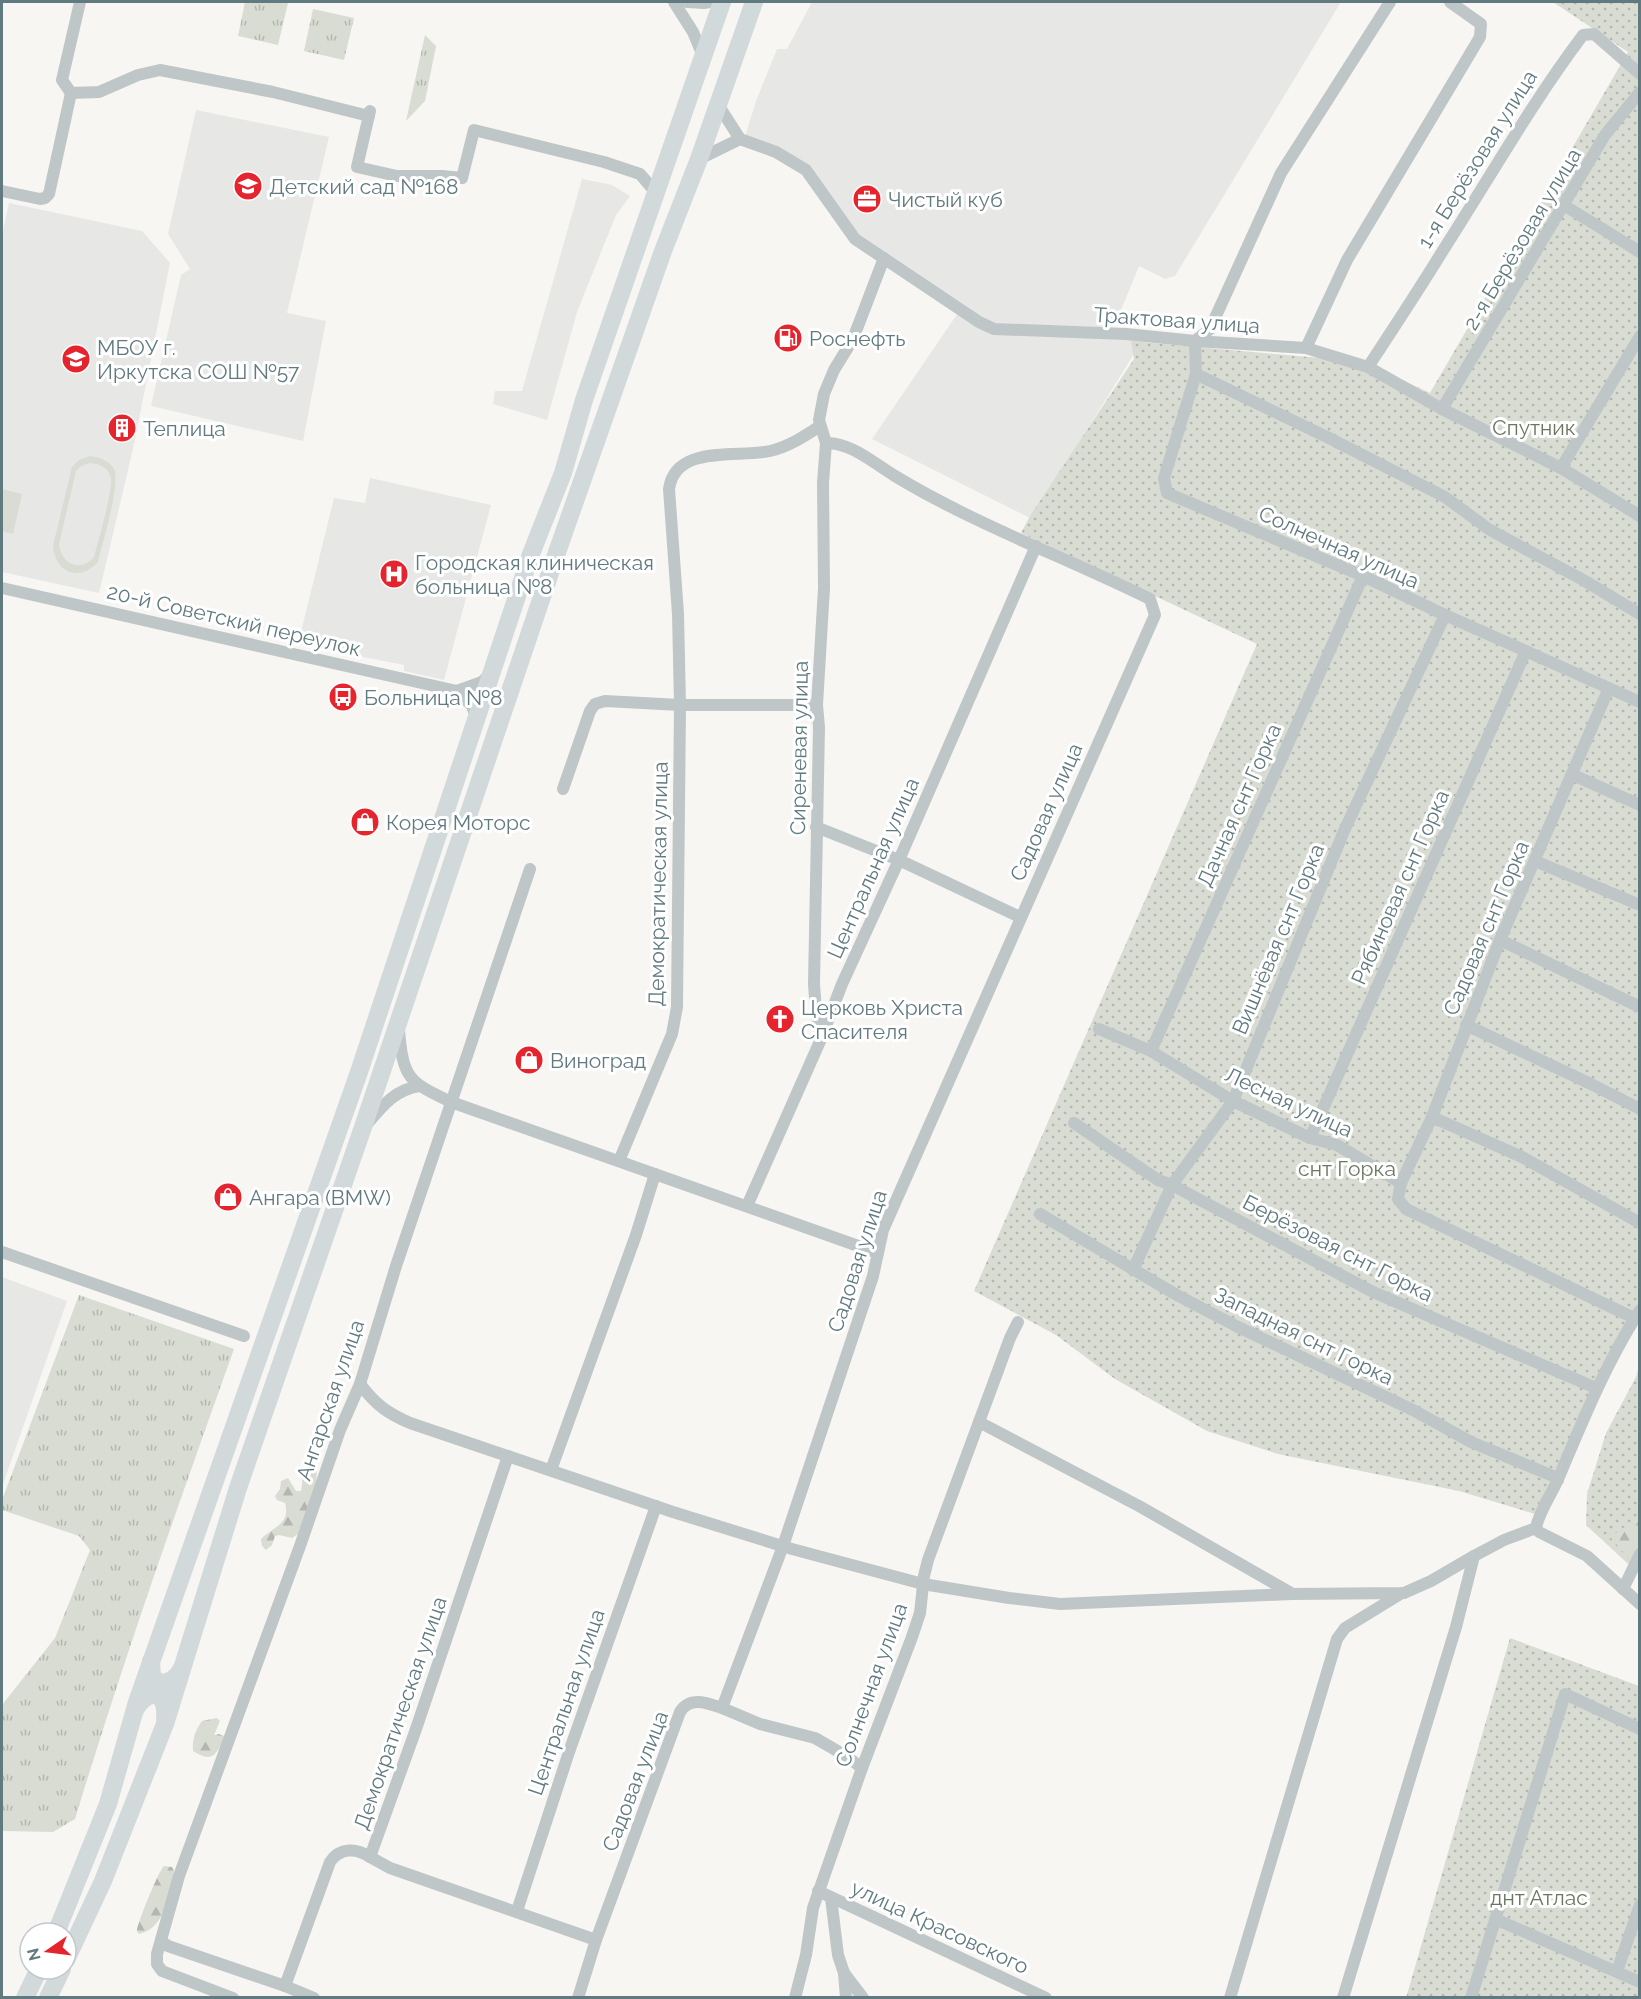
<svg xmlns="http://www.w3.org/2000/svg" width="1641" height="1999" viewBox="0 0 1641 1999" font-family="Raleway,sans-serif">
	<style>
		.built { fill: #e7e7e6 }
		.grass { fill: url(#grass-dots) }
		.forest { fill: url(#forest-firs) }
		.park { fill: url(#park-tufts) }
		.pitch { fill: #d8dcd2; fill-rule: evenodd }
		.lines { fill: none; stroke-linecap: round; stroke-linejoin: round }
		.minor { stroke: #bfc6c8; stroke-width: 12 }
		.primary { stroke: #d2d9db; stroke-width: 18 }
		.labels { text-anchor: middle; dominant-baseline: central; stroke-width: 6; stroke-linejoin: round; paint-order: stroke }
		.street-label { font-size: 21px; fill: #617a7f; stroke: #fff }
		.poi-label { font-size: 21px; fill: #617a7f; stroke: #fff; text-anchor: start }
		.park-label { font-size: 21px; fill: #6a7760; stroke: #fff }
	</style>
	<defs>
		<pattern id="grass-dots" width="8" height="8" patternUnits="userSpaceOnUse" patternTransform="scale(1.5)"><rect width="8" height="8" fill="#d8dcd2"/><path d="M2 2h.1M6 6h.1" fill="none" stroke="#b3b7b0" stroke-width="1.8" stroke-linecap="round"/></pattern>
		<pattern id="forest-firs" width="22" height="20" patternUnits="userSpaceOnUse" patternTransform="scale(1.5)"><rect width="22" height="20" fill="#d8dcd2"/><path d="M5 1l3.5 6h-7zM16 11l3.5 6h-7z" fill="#b3b7b0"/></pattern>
		<pattern id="park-tufts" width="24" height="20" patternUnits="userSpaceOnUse" patternTransform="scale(1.5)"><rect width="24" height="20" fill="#d8dcd2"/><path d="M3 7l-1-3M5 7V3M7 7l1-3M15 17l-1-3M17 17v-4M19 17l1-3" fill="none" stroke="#b3b7b0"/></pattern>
	</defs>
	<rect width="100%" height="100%" fill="#f7f6f3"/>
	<g class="built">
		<polygon points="812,2 1341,2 1175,276 1165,279 1139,266 1119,315 1099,332 1145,336 1032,519 872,439 960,310 855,239 806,170 744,140 756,101 777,49 787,49"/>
		<polygon points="196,110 329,137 287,313 326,321 303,441 151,406 181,275 190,269 168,234"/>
		<polygon points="582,179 612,185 630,196 616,215 577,312 547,420 493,404 495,391 522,391"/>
		<polygon points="9,203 142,231 170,263 133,449 99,593 2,572 2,235"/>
		<polygon points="370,478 491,505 444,680 404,671 404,665 298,644 334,498 365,503"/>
		<polygon points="2,1277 67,1301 2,1487"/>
	</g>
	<g class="grass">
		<polygon points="1553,2 1639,2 1639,1317 1535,1514 1459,1491 1278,1454 1207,1431 1115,1379 1056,1335 974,1291 1257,644 1021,533 1030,516 1134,359 1131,341 1365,362 1430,393 1628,52"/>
		<polygon points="1639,1366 1639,1574 1586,1525 1587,1494 1606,1433 1636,1377"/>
		<polygon points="1510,1638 1639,1686 1639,1997 1406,1998"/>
	</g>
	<g class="forest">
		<path d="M 313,1469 L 317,1470 L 316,1485 L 298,1534 L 292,1538 L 279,1535 L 275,1536 L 272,1545 L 266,1550 L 262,1546 L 261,1539 C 273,1527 291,1524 285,1503 L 277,1500 L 275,1496 L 280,1489 L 281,1481 L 288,1478 L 296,1491 L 301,1491 L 303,1477 L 306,1470 Z"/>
		<polygon points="1639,1517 1639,1570 1610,1537"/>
		<path d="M 217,1718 L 220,1721 L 214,1735 L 219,1734 L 226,1737 C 215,1754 214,1764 193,1751 C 192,1739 195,1731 202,1721 Z"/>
		<path d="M 164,1866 L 172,1867 L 174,1871 C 169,1894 166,1928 139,1934 L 137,1931 C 137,1924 159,1870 164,1866 Z"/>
	</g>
	<g class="park">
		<polygon points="245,2 288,3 278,45 238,36"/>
		<polygon points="313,9 354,18 344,60 304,51"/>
		<polygon points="425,35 436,46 425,101 406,121"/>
		<path d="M 79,1295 L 234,1349 C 178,1505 123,1661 75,1819 L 53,1832 L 2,1831 L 2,1705 L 55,1638 L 90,1550 L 79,1536 L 2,1510 L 2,1500 Z"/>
	</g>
	<g class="pitch">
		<path d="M 90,456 C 100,458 109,460 114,469 C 121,483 102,544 98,562 C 79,583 55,572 53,546 L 72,467 L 79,460 ZM 90,463 C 100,464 109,468 111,478 C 113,491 98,541 94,557 C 80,573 61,564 59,544 L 76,471 L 81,466 Z"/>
		<polygon points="2,489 22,494 13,534 2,531"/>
	</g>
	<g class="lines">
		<g class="minor">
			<polyline points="80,2 62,80 71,93 99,92 138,75 160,70 273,92 369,116"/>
			<polyline points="674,2 693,32 703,56"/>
			<polyline points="687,2 704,3 709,2"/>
			<polyline points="717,103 740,139"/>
			<polyline points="370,111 357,167 397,176 442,176 462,178 474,130 604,162 640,174 652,188 656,196"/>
			<polyline points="740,139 776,152 806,170 855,239 979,322 994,329 1126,334 1195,341 1306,348 1368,367 1442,409 1561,468 1640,516"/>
			<polyline points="699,159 740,139"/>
			<polyline points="2,191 40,199 45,198 49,194 71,93"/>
			<polyline points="1565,206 1640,252"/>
			<polyline points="1195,341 1196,374 1164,478 1167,493 1363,576 1445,615 1640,702"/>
			<polyline points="1195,341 1210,329 1281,173 1390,2"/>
			<polyline points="1306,348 1347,260 1480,37 1481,24 1450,2"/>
			<path d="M 1368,367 C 1393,329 1418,291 1442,252 C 1489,179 1531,104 1583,35 L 1594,34 L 1640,74"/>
			<polyline points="1196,374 1329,438 1445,497 1490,530 1585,581 1640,614"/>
			<polyline points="1442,409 1605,135 1640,92"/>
			<polyline points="826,443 819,420 824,394 834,370 853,339 884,258"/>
			<polyline points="1561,468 1640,336"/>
			<polyline points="2,588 457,691 472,706 477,720"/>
			<polyline points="457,691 482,682 490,674"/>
			<polyline points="1573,775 1640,805"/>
			<path d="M 563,789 L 590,711 L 595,704 L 605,701 L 680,705 L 678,614 L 669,489 C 675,444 738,458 770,451 C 788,447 805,436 820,426"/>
			<polyline points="816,827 899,860 1020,917"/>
			<polyline points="1535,861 1640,905"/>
			<polyline points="1500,940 1640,1007"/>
			<polyline points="1466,1025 1593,1085 1640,1109"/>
			<polyline points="1099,1029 1151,1051 1233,1101 1310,1138 1337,1145 1401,1183 1398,1199 1406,1209 1634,1318"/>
			<path d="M 399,1030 C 403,1079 409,1082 451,1102 L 878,1253"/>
			<polyline points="1151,1051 1363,576"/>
			<polyline points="1432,1117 1522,1157 1640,1223"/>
			<path d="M 368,1123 C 383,1105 395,1090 419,1086"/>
			<polyline points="1074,1123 1158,1180 1172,1185 1373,1292 1596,1388"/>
			<polyline points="1310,1138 1526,651"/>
			<polyline points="619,1161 672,1034 677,1007 680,705 817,705"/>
			<polyline points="1401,1183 1432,1117 1500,940 1609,688"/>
			<polyline points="747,1206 821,1039 842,984 899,860 1036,546"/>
			<polyline points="1040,1214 1175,1294 1236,1326 1413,1410 1471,1442 1553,1476 1558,1480"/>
			<polyline points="2,1252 244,1336"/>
			<polyline points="1133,1270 1172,1185 1233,1101 1344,831 1445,615"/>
			<path d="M 360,1384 C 376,1405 387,1413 410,1423 L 673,1512 L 792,1549 L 923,1584 L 1009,1598 L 1060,1604 L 1292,1594 L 1404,1593 L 1431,1581 L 1474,1556"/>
			<polyline points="979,1422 1139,1506 1291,1593"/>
			<polyline points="508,1456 416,1729 370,1857 390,1868 596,1940"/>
			<polyline points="551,1470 636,1235 655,1174"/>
			<path d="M 1536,1528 C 1539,1511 1552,1494 1559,1477 C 1583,1420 1606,1363 1640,1310"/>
			<polyline points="1536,1528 1539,1532 1587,1556 1640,1604"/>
			<polyline points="1623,1589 1640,1554"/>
			<polyline points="722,1708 760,1724 815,1738 846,1756 862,1768"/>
			<polyline points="818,1891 1046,1998"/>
			<polyline points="831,1898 838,1955 844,1973 846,1998"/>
			<polyline points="517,1911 569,1752 656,1506"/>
			<polyline points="1495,1919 1640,1982"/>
			<polyline points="161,1941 168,1946 285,1986 314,1998"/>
			<polyline points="1617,1971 1640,1905"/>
			<polyline points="844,1973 863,1998"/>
			<path d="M 285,1986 L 330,1862 C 340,1847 357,1848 370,1857"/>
			<polyline points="233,1998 162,1971 157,1964 157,1954 179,1876 300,1546 340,1430 360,1384 396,1266 530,869"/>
			<path d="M 578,1998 L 596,1940 L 680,1712 C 690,1696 707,1703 722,1708 L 783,1546 L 873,1276 L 883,1230 L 1155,615 L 1150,599 C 1065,557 976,525 895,476 C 875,464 850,442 826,443 L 823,483 L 824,588 L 817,705 L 819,727 L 814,984 L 816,1011 L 821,1039"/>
			<polyline points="795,1998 806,1955 813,1908 862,1768 912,1637 920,1613 924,1576 928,1560 1010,1338 1018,1322"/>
			<polyline points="1230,1998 1337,1639 1345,1628 1402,1593"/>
			<polyline points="1343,1998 1456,1627 1474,1556 1504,1540 1536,1528"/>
			<polyline points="1471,1998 1565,1694 1640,1729"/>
		</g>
		<g class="primary">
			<path d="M 151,1661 L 152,1676 L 159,1683 C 170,1683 177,1678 182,1668"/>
			<path d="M 135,1710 C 148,1687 168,1691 165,1719"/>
			<polyline points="56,1933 108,1804 137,1702 359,1072 531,554 563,473 584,400 722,2"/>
			<polyline points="66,1960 103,1881 165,1724 238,1488 362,1130 555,558 663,251 699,159 754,2"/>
			<polyline points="25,1998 39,1969"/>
			<polyline points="48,1998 62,1969"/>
		</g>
	</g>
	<defs>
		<g id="school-disc" transform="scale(1.5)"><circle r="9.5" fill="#e6242e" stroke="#fff"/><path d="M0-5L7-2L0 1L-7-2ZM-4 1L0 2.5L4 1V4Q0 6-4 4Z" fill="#fff"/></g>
		<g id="office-disc" transform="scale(1.5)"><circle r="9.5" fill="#e6242e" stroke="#fff"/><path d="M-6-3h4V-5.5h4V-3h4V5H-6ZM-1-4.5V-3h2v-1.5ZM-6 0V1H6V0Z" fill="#fff"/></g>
		<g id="fuel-disc" transform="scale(1.5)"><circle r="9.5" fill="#e6242e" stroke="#fff"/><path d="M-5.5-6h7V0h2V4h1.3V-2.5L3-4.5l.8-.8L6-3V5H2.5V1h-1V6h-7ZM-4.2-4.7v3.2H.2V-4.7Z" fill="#fff"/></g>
		<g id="building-disc" transform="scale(1.5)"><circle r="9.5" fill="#e6242e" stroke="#fff"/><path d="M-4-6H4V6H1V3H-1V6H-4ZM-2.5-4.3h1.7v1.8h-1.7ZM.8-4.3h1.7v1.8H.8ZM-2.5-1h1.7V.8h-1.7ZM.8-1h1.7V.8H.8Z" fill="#fff"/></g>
		<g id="hospital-disc" transform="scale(1.5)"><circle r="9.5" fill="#e6242e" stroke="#fff"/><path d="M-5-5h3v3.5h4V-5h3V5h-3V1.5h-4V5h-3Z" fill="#fff"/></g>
		<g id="bus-disc" transform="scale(1.5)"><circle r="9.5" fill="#e6242e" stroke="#fff"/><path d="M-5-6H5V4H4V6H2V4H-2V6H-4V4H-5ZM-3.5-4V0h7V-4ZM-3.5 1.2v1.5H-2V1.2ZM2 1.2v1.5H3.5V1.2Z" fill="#fff"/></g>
		<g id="shop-disc" transform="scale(1.5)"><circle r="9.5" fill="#e6242e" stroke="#fff"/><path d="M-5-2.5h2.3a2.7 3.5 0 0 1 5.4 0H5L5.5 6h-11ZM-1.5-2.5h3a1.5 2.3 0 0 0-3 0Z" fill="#fff"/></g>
		<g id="church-disc" transform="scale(1.5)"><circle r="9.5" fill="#e6242e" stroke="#fff"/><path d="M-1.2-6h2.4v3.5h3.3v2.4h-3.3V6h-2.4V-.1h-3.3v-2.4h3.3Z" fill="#fff"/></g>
	</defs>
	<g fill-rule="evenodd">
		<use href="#school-disc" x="248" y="186"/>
		<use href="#office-disc" x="867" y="199"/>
		<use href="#fuel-disc" x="788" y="338"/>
		<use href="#school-disc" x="76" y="359"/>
		<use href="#building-disc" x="122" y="428"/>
		<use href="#hospital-disc" x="394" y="574"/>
		<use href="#bus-disc" x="343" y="697"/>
		<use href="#shop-disc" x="365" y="822"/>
		<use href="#church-disc" x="780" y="1019"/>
		<use href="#shop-disc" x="529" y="1060"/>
		<use href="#shop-disc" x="228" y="1197"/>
	</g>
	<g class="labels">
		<g class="street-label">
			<text transform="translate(1477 159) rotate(-58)">1-я Берёзовая улица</text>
			<text transform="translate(1522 239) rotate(-59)">2-я Берёзовая улица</text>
			<text transform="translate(1177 320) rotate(4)">Трактовая улица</text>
			<text transform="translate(1339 547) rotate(24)">Солнечная улица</text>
			<text transform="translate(234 620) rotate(13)">20-й Советский переулок</text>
			<text transform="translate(799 748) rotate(-89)">Сиреневая улица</text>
			<text transform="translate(1239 805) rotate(-66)">Дачная снт Горка</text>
			<text transform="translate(1046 812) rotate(-66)">Садовая улица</text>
			<text transform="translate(873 868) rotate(-66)">Центральная улица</text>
			<text transform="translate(658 884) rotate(-89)">Демократическая улица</text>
			<text transform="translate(1400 887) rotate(-66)">Рябиновая снт Горка</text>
			<text transform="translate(1486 928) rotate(-67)">Садовая снт Горка</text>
			<text transform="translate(1278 939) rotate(-67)">Вишнёвая снт Горка</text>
			<text transform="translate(1289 1102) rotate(25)">Лесная улица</text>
			<text transform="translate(1338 1248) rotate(27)">Берёзовая снт Горка</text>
			<text transform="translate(857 1261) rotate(-72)">Садовая улица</text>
			<text transform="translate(1304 1336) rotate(26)">Западная снт Горка</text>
			<text transform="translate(330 1400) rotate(-71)">Ангарская улица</text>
			<text transform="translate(871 1685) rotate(-70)">Солнечная улица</text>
			<text transform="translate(566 1702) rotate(-71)">Центральная улица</text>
			<text transform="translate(400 1713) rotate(-71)">Демократическая улица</text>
			<text transform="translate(635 1781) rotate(-69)">Садовая улица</text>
			<text transform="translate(940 1927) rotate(25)">улица Красовского</text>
		</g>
		<g class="poi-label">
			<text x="269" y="186">Детский сад №168</text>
			<text x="888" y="199">Чистый куб</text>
			<text x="809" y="338">Роснефть</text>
			<text x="97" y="347">МБОУ г.<tspan x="97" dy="24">Иркутска СОШ №57</tspan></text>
			<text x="143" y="428">Теплица</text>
			<text x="415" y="562">Городская клиническая<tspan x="415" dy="24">больница №8</tspan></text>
			<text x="364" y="697">Больница №8</text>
			<text x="386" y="822">Корея Моторс</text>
			<text x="801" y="1007">Церковь Христа<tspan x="801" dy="24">Спасителя</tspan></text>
			<text x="550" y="1060">Виноград</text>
			<text x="249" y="1197">Ангара (BMW)</text>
		</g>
		<g class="park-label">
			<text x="1534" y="427">Спутник</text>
			<text x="1347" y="1168">снт Горка</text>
			<text x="1539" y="1897">днт Атлас</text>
		</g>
	</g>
	<rect width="1641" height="1999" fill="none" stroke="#617a7f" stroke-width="6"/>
	<g transform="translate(48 1951) rotate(256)"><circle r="28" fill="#ffffff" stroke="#c0cacc" stroke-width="1.5"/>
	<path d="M0-4.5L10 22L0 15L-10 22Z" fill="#e6242e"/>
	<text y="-9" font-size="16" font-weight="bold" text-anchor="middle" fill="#617a7f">N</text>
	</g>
</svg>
